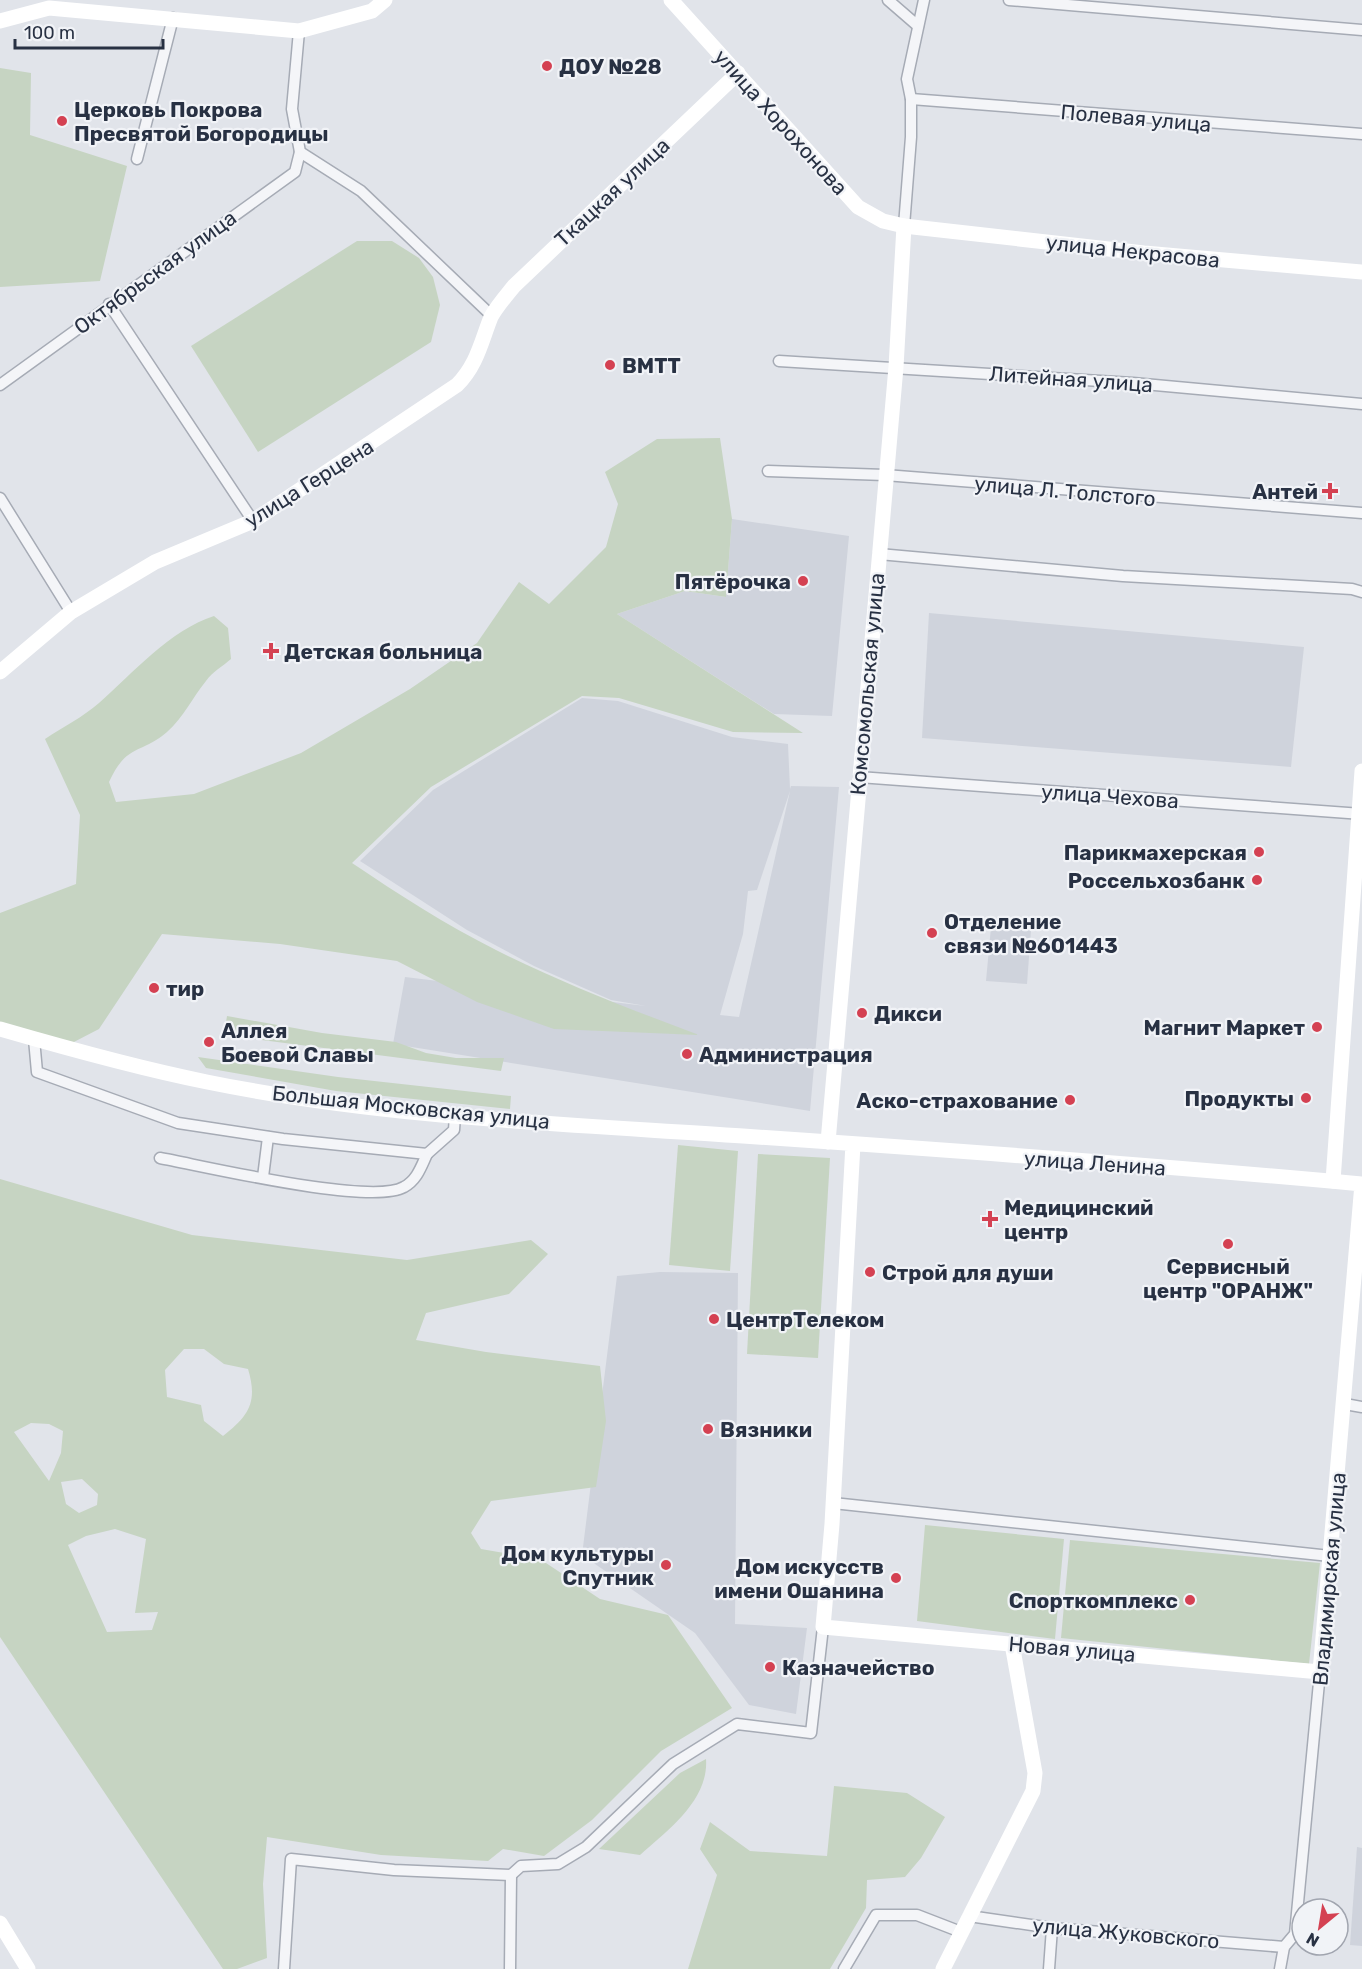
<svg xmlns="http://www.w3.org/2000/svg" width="1362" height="1969" viewBox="0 0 1362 1969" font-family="Rubik,sans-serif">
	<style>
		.built { fill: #cfd3dc; fill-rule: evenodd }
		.green { fill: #c6d4c2; fill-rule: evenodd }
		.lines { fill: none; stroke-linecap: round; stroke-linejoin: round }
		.street-casing { stroke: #a6abb5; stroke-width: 13 }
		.street { stroke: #f4f5f8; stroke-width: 10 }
		.secondary { stroke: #fff; stroke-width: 15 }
		.poi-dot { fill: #d44152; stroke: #f1f3f7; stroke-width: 2 }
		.labels { text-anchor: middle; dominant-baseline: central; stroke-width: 4.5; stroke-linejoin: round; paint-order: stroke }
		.poi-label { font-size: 21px; font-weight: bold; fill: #283143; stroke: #f1f3f7; text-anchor: start }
		.street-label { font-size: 21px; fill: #283143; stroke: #f1f3f7 }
	</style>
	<rect width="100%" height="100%" fill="#e1e4ea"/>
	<g class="built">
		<polygon points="732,519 849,536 832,716 774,714 617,614 685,591 726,597"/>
		<polygon points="929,613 1304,647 1291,767 922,738"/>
		<path d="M 582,698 L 618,701 L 732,737 L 788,744 L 790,789 L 791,786 L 839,787 L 810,1111 L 393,1044 L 405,977 L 646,1006 L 611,1000 L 534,966 L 467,930 L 360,861 L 433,790 ZM 790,791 L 739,1017 L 720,1015 L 743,934 L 748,891 L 757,890 Z"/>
		<polygon points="991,927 1031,930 1027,984 986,981"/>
		<polygon points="660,1272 738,1273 735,1624 807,1628 796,1714 749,1705 695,1633 582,1555 617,1276"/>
		<polygon points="1357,1847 1362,1848 1362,1946 1350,1945"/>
	</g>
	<g class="green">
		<polygon points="0,68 31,73 30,135 127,166 100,281 0,287"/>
		<polygon points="357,241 392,241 419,258 433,277 440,305 431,342 258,452 191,346"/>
		<path d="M 720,438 L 732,519 L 726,597 L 685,591 L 617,614 L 803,733 L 733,732 L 619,698 L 582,696 L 431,787 L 352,863 C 398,894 446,925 496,950 C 562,983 630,1009 699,1035 L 554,1029 L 477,1002 L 397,961 L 280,944 L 162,934 L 99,1029 L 70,1044 L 0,1023 L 0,913 L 76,884 L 80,815 L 45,739 C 63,727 83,717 99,703 C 133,673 170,630 214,616 L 228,628 L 231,659 C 223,666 212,672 206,681 C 192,698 184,717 167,732 C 140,755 127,743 109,782 L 116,802 L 194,794 L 301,753 L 410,689 L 477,643 L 519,582 L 549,604 L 606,547 L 618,504 L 605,472 L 657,439 Z"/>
		<polygon points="227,1016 322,1033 396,1042 426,1053 456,1058 504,1058 501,1071 224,1035"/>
		<polygon points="198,1057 338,1077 511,1096 510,1109 336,1091 206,1068"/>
		<polygon points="678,1145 738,1151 730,1271 669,1265"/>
		<polygon points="758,1154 830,1158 818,1358 747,1354"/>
		<path d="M 0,1179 L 192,1235 L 407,1260 L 531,1240 L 548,1254 L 509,1294 L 426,1313 L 416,1340 L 486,1352 L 600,1366 L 606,1421 L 596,1487 L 491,1501 L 471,1533 L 481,1549 L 540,1559 L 600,1599 L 668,1615 L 732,1708 L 661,1751 L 592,1820 L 544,1856 L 503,1849 L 488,1861 L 381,1855 L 267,1837 L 263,1884 L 267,1958 L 237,1969 L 223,1969 L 0,1637 ZM 184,1349 L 204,1349 L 224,1364 L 248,1369 C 258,1402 249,1416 223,1436 L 204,1421 L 201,1405 L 167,1397 L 165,1370 ZM 31,1423 L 49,1424 L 63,1431 L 61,1453 L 49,1481 L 14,1432 ZM 82,1479 L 98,1494 L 97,1505 L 79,1513 L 66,1504 L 61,1482 ZM 115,1529 L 146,1539 L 135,1613 L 158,1612 L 152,1630 L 107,1632 L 68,1545 L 86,1536 Z"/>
		<polygon points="925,1525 1064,1539 1055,1639 917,1621"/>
		<polygon points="1070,1540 1320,1563 1309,1664 1061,1638"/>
		<path d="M 706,1759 C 709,1800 668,1830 640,1855 L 599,1849 L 680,1773 Z"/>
		<polygon points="834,1786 907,1793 945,1817 921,1858 905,1877 867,1880 866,1908 830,1969 688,1969 717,1875 700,1849 710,1822 750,1851 827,1856"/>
	</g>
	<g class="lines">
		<g class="street-casing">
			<g id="street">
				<polyline points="888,0 918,26"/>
				<polyline points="1009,0 1362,30"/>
				<polyline points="299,31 292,109 300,152 361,191 492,316"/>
				<polyline points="911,99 1362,134"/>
				<polyline points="137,159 173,18"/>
				<polyline points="904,226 911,137 911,99 907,79 924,0"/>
				<polyline points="109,304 253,521"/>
				<polyline points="779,361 1133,383 1362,404"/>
				<polyline points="0,385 295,172 300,152"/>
				<polyline points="768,471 885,475 1362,513"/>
				<polyline points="0,498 71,612"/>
				<polyline points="879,554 1123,576 1352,589 1362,592"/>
				<polyline points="859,777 1362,814"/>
				<polyline points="34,1039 37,1072 178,1123 283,1139 427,1154 454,1130 455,1115"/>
				<path d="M 160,1158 C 204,1166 371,1206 404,1187 C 417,1180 421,1167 427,1154"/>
				<polyline points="263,1177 268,1137"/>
				<polyline points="1345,1404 1362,1407"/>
				<polyline points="833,1503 1330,1556"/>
				<polyline points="969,1916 1052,1928 1284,1947"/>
				<polyline points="284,1969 291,1859 394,1870 511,1875 521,1866 558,1864 586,1847 673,1764 737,1724 811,1733 823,1627"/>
				<polyline points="510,1969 511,1875"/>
				<polyline points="844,1969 876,1915 917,1915 961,1932"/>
				<polyline points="1049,1969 1052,1928"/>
				<polyline points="1280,1969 1284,1947 1295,1934 1320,1672"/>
			</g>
		</g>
		<use href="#street" class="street"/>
		<g class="secondary">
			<polyline points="671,0 858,207 883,221 904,226 1144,253 1362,272"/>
			<polyline points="0,21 49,8 299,31 372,11 385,0"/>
			<path d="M 0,672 L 71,612 L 155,562 L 253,521 L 457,385 C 477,365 481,342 491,317 C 497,306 506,296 514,286 L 738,73"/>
			<path d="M 0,1029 C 69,1049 137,1068 207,1082 C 383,1118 565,1124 743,1136 C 949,1150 1156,1165 1362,1184 L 1320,1672 L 823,1627 L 832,1524 L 853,1144"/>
			<polyline points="828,1142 896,367 904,226"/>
			<polyline points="1333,1181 1362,771"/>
			<polyline points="0,1923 28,1969"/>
			<polyline points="943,1969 1033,1791 1035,1773 1012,1644"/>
		</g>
	</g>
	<g class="poi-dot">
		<circle cx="547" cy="66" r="6"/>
		<circle cx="62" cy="121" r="6"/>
		<circle cx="610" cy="365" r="6"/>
		<path d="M1327 482h6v6h6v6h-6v6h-6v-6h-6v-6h6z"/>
		<circle cx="803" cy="581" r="6"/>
		<path d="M268 642h6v6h6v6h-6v6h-6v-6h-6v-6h6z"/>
		<circle cx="1259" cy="852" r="6"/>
		<circle cx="1257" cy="880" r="6"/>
		<circle cx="932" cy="933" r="6"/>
		<circle cx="154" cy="988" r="6"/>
		<circle cx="862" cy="1013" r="6"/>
		<circle cx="1317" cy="1027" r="6"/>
		<circle cx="209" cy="1042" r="6"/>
		<circle cx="687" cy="1054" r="6"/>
		<circle cx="1306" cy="1098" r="6"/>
		<circle cx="1070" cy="1100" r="6"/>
		<path d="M987 1210h6v6h6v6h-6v6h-6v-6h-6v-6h6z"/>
		<circle cx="1228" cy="1244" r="6"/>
		<circle cx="870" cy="1272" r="6"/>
		<circle cx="714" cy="1319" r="6"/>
		<circle cx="708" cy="1429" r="6"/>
		<circle cx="666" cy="1565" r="6"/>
		<circle cx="896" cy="1578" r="6"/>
		<circle cx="1190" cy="1600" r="6"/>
		<circle cx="770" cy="1667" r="6"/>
	</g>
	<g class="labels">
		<g class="poi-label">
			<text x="559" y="66">ДОУ №28</text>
			<text x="74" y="109">Церковь Покрова<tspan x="74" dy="24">Пресвятой Богородицы</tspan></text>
			<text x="622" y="365">ВМТТ</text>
			<text x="1318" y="491" text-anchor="end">Антей</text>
			<text x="791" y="581" text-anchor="end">Пятёрочка</text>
			<text x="284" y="651">Детская больница</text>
			<text x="1247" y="852" text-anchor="end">Парикмахерская</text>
			<text x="1245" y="880" text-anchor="end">Россельхозбанк</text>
			<text x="944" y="921">Отделение<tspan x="944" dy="24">связи №601443</tspan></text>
			<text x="166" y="988">тир</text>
			<text x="874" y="1013">Дикси</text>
			<text x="1305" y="1027" text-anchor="end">Магнит Маркет</text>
			<text x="221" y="1030">Аллея<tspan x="221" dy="24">Боевой Славы</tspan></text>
			<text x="699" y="1054">Администрация</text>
			<text x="1294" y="1098" text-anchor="end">Продукты</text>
			<text x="1058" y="1100" text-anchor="end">Аско-страхование</text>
			<text x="1004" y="1207">Медицинский<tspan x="1004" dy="24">центр</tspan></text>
			<text x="1228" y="1266" text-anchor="middle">Сервисный<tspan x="1228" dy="24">центр "ОРАНЖ"</tspan></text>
			<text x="882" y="1272">Строй для души</text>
			<text x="726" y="1319">ЦентрТелеком</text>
			<text x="720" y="1429">Вязники</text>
			<text x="654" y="1553" text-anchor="end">Дом культуры<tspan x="654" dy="24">Спутник</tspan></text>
			<text x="884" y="1566" text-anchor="end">Дом искусств<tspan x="884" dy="24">имени Ошанина</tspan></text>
			<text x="1178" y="1600" text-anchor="end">Спорткомплекс</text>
			<text x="782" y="1667">Казначейство</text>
		</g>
		<g class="street-label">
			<text transform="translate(1136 118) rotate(5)">Полевая улица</text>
			<text transform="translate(781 122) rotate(48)">улица Хорохонова</text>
			<text transform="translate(612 192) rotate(-43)">Ткацкая улица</text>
			<text transform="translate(1133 251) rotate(6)">улица Некрасова</text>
			<text transform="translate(155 272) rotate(-36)">Октябрьская улица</text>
			<text transform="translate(1071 379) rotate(4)">Литейная улица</text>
			<text transform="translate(309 483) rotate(-32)">улица Герцена</text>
			<text transform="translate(1065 491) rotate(5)">улица Л. Толстого</text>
			<text transform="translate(867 684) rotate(-85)">Комсомольская улица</text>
			<text transform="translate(1110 796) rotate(4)">улица Чехова</text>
			<text transform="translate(411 1107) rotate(6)">Большая Московская улица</text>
			<text transform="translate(1095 1163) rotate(4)">улица Ленина</text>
			<text transform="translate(1329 1579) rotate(-85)">Владимирская улица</text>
			<text transform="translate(1072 1649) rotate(5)">Новая улица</text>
			<text transform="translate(1126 1933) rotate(5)">улица Жуковского</text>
		</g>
	</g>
	<g transform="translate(1320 1927) rotate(210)"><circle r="28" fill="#f1f3f7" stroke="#a1a5af" stroke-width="1.5"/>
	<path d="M0-4.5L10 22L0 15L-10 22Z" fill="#d44152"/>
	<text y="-9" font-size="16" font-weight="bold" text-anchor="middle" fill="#283143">N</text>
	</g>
	<path d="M15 39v9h148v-9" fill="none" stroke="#283143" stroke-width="3"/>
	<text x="24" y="39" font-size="18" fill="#283143" stroke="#f1f3f7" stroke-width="4.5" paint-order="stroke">100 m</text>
</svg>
